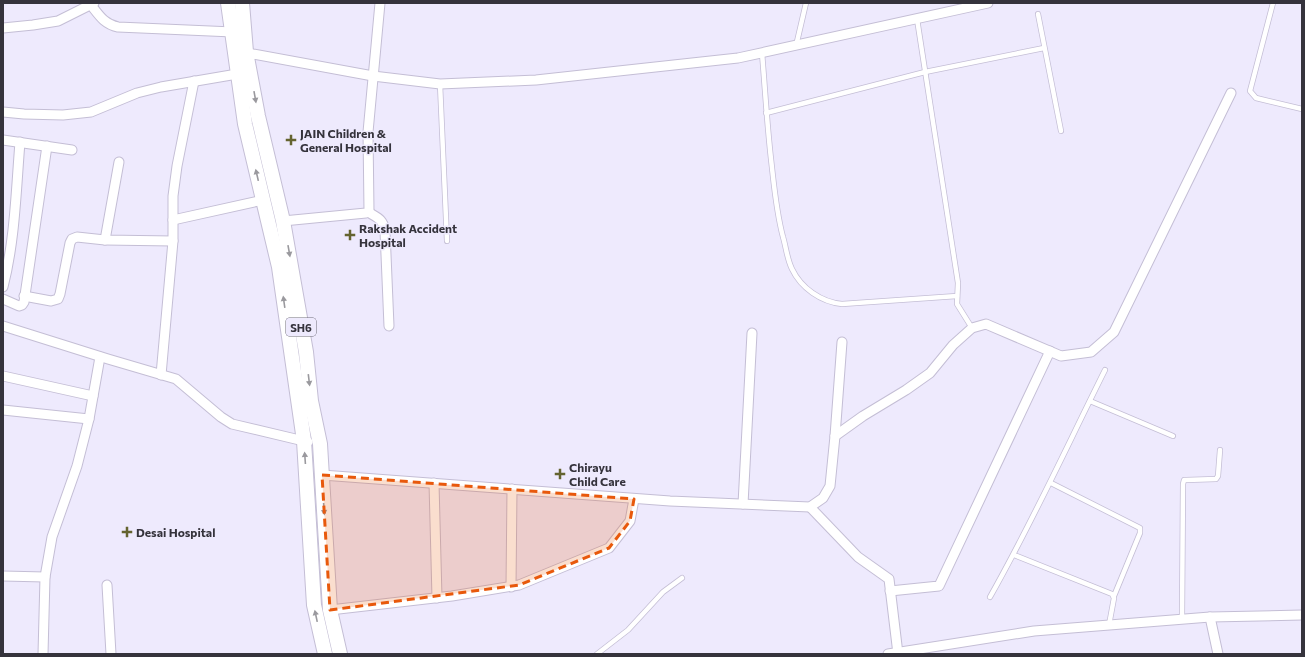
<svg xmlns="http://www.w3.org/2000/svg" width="1305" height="657" viewBox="0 0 1305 657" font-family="Commissioner,sans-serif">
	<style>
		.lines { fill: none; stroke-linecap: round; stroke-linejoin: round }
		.lane-casing { stroke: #c4bed5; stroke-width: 6 }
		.street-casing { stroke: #c4bed5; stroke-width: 11 }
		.primary-casing { stroke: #c4bed5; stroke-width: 16 }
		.lane { stroke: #fff; stroke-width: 4.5 }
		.street { stroke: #fff; stroke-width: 9 }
		.primary { stroke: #fff; stroke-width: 14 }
		.oneway { fill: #9a999e }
		.marked { fill: #e8590c; fill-opacity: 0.2; stroke: #e8590c; stroke-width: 3; stroke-dasharray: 8 5; stroke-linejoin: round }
		.poi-dot { fill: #64632f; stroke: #eeeafd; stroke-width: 1.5 }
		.labels { text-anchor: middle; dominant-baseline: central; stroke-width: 3; stroke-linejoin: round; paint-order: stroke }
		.shield { fill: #eeeafd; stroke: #6c6a76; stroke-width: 1 }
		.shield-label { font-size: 11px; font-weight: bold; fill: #35333c }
		.poi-label { font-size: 12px; font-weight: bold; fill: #35333c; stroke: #eeeafd; text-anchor: start }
	</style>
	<rect width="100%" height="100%" fill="#eeeafd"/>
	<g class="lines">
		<g class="lane-casing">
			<g id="lane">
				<polyline points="1273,3 1250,91 1256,98 1302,109"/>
				<polyline points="1038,14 1061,131"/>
				<polyline points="917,19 958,283 957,304 972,328"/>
				<polyline points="796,46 806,3"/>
				<path d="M 762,53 C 765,88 767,124 771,159 C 774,185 776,211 783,237 C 786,247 787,259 792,269 C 801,288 821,302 842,304 L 957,296"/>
				<polyline points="440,84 447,241"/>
				<polyline points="766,113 925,72 1044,48"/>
				<polyline points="1090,401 1173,436"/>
				<polyline points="1051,483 1140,528 1140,533 1114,596"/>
				<polyline points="1014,555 1112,594 1114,598 1109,625"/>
				<path d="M 990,597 C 1032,523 1067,446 1105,370"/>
				<polyline points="1182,619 1183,484 1184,480 1186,480 1216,479 1218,476 1220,450"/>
				<polyline points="597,654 628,630 663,592 682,578"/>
			</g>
		</g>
		<g class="street-casing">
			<g id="street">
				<path d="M 91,5 C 99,15 104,24 118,27 L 233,32"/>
				<polyline points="3,28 33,25 58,21 94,3"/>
				<polyline points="242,52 373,76 440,84 536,80 738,58 988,3"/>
				<polyline points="3,112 24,114 63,115 91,112 137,93 161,87 243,73"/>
				<polyline points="3,140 72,150"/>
				<path d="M 368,212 C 378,218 383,219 385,231 L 389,326"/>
				<polyline points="173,220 263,200"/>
				<polyline points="283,221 366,213 369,211 368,132 380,3"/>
				<polyline points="105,240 119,162"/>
				<path d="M 3,287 C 15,240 16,191 20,142"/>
				<polyline points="24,296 51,301 58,299 60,294 70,243 72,239 77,237 105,240 173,241"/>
				<polyline points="3,299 19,306 22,305 24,302 47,146"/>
				<polyline points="3,326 108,359 176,379 221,417 232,424 308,442"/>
				<polyline points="161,375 173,241 173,196 177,166 194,81"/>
				<polyline points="3,376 93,396"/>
				<polyline points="3,410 89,419"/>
				<polyline points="835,436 863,416 906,390 930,373 953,345 972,328 986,324 1061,356 1091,352 1114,332 1231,93"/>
				<polyline points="322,475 670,501 810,507 823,498 830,486 835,436 842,342"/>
				<polyline points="434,483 437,598"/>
				<polyline points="743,504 752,333"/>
				<polyline points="810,507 858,557 889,579 898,654"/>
				<polyline points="3,576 45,577"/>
				<polyline points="107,585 111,654"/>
				<polyline points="511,587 512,489"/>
				<polyline points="890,591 939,586 1050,351"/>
				<polyline points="330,610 452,596 519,585 609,548 630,521 634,499"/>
				<polyline points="1210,617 1218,654"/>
				<polyline points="43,654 45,577 52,537 77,466 89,419 100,357"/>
				<polyline points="888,654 1034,631 1210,617 1302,615"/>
			</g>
		</g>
		<g class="primary-casing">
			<g id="primary">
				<polyline points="228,3 245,124 279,267 304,441 314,605 325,654"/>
				<polyline points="242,3 246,52 258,116 283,221 306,352 311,401 320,444 330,610 340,654"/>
			</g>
		</g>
		<use href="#lane" class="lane"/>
		<use href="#street" class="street"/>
		<use href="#primary" class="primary"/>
	</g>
	<defs><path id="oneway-solid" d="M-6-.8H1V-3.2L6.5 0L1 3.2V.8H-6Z"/></defs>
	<g class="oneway">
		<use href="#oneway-solid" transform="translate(255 97) rotate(80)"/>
		<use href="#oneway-solid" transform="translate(257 175) rotate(-103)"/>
		<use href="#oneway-solid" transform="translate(289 251) rotate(80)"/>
		<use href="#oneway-solid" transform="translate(284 302) rotate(-98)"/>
		<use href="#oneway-solid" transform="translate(309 380) rotate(83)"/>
		<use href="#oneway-solid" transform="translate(305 458) rotate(-94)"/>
		<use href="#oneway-solid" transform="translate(324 509) rotate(86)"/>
		<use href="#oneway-solid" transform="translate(316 616) rotate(-102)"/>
	</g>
	<path class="marked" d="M 322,475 L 634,499 L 630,521 L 609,548 L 519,585 L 330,610 Z"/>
	<g class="poi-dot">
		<path d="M289 134h4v4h4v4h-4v4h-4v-4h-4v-4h4z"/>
		<path d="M348 229h4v4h4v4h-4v4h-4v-4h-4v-4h4z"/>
		<path d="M558 468h4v4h4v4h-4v4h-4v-4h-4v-4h4z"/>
		<path d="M125 526h4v4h4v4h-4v4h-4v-4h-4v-4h4z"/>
	</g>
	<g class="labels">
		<rect class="shield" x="286" y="318" width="30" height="18" rx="3"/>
		<g class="shield-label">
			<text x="301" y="327">SH6</text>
		</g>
		<g class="poi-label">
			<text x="300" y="133">JAIN Children &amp;<tspan x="300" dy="14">General Hospital</tspan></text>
			<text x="359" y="228">Rakshak Accident<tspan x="359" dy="14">Hospital</tspan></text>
			<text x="569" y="467">Chirayu<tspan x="569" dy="14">Child Care</tspan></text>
			<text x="136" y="532">Desai Hospital</text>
		</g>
	</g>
	<rect width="1305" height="657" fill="none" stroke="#35333c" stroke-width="8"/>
</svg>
